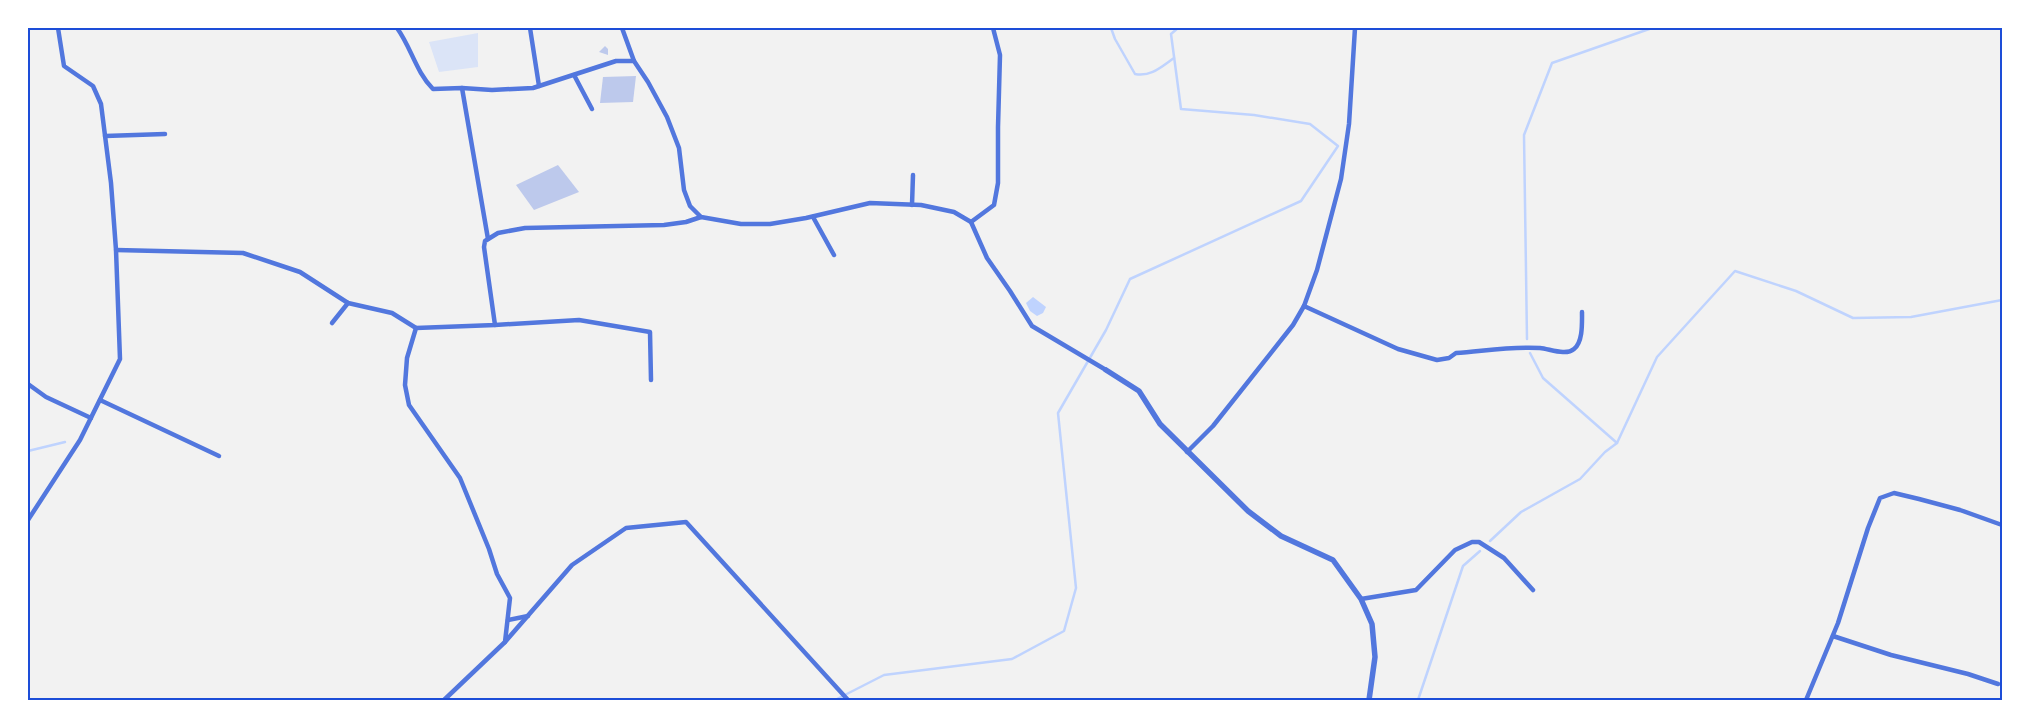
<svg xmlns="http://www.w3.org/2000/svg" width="2030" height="728" viewBox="0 0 2030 728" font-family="'Zilla Slab',serif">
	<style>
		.green { fill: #dbe4f7 }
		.water { fill: #bfd3fe }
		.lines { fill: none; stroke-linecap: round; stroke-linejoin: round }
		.stream { stroke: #bfd3fe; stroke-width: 2.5 }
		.building { fill: #bdc9ec }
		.minor { stroke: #5277de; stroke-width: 4.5 }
		.tertiary { stroke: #5277de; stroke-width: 5.5 }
		.neatline { fill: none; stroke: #1d4ed8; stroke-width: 2 }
	</style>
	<rect width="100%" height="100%" fill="#f2f2f2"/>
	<polygon class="green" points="478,33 478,67 439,72 429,42"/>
	<polygon class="water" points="1033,297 1046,307 1043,313 1037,316 1030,311 1026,303"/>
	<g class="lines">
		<g class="stream">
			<path d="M 1111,28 L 1115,39 L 1135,74 C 1151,77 1161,67 1174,58"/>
			<polyline points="1527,339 1524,135 1552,63 1652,28"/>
			<polyline points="1617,443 1657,357 1735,271 1796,291 1853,318 1911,317 2002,300"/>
			<polyline points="28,451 65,442"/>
			<polyline points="1490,541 1521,512 1580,479 1605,452 1617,443 1543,378 1530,353"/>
			<polyline points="835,700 884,675 1012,659 1064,631 1076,588 1058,413 1106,330 1130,279 1301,201 1338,146 1310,124 1254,115 1181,109 1171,34 1178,28"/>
			<polyline points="1418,700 1463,566 1480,551"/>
		</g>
	</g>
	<g class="building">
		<polygon points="605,46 608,49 608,55 599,52"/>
		<polygon points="636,76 633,102 600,103 603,77"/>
		<polygon points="558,165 579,192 534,210 516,185"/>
	</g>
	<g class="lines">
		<g class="minor">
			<path d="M 397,28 C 411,47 416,72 433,89 L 462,88 L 492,90 L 533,88 L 616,61 L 634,61 L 648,82 L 667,117 L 679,148 L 684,190 L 690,206 L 701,217 L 741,224 L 770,224 L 806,218 L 870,203 L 921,205 L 954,212 L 971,222 L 987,258 L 1010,291 L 1032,326 L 1106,370"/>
			<polyline points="530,28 539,86"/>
			<polyline points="622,28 634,61"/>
			<polyline points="574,75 592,109"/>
			<polyline points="462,88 488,239"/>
			<polyline points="105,136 165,134"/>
			<polyline points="912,205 913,175"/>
			<polyline points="813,217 834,255"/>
			<polyline points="971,222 994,205 998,183 998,127 1000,55 993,28"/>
			<polyline points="116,250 243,253 300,272 348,303 392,313 416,328"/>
			<path d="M 1304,306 L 1398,349 L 1437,360 L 1449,358 L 1456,353 C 1484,351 1513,346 1540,348 C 1550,349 1566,356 1574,349 C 1583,342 1582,323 1582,312"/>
			<polyline points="332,323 348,303"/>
			<polyline points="495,325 579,320 650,332 651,380"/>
			<polyline points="28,384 46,397 91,418"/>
			<polyline points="100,400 219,456"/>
			<polyline points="1187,452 1213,426 1293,325 1304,306 1317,270 1341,179 1349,124 1355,28"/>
			<polyline points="28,520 80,440 120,359 116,250 111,183 101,104 93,86 64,66 58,28"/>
			<polyline points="1361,599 1416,590 1455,550 1472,542 1479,542 1504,558 1533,590"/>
			<polyline points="508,620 528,616"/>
			<polyline points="1833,636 1891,655 1968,674 1998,684"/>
			<polyline points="505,642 572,565 626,528 686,522 848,700"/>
			<polyline points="444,700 505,642 510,598 497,574 489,549 460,478 409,405 405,385 407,358 416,328 495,325 484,247 485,241 498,233 525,228 664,225 686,222 701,217"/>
			<polyline points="1806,700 1838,623 1868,528 1880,498 1894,493 1919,499 1960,510 2002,525"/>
		</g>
		<polyline class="tertiary" points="1106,370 1139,391 1160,424 1248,511 1281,536 1333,560 1361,599 1372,624 1375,657 1369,700"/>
	</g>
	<rect width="2030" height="728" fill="none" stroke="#ffffff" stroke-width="58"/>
	<rect x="29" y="29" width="1972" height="670" class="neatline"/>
</svg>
